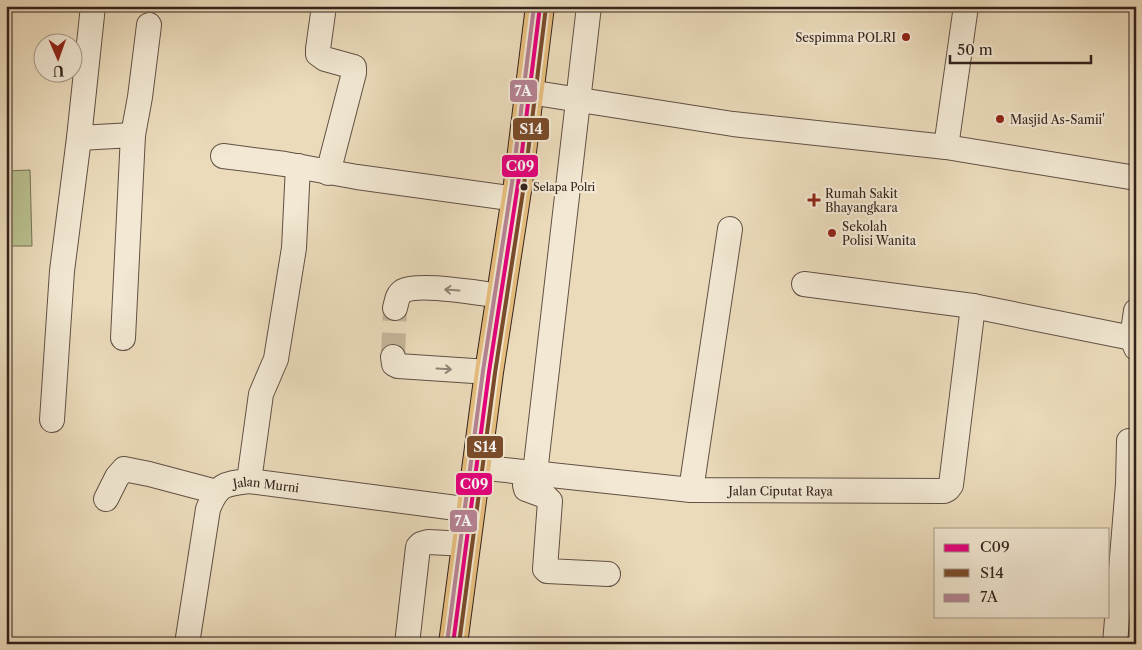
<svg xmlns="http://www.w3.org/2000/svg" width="1142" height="650" viewBox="0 0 1142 650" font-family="'Libre Caslon Text',serif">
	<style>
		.pitch { fill: #b9c08f; stroke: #767156 }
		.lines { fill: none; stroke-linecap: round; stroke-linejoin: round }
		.minor-tunnel { stroke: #c6b69b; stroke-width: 24; stroke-dasharray: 24 12; stroke-linecap: butt }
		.minor-casing { stroke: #615044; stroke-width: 26 }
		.highway-casing { stroke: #33221c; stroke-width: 30 }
		.minor { stroke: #f2e8d3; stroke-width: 24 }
		.highway { stroke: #e6be7e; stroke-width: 28 }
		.bus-1-casing { stroke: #f2e8d3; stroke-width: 8 }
		.bus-2-casing { stroke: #f2e8d3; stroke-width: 8 }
		.bus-3-casing { stroke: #f2e8d3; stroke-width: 8 }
		.bus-1 { stroke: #e5007d; stroke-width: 4 }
		.bus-2 { stroke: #7a4b2a; stroke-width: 4 }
		.bus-3 { stroke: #b58394; stroke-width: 4 }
		.oneway { stroke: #928578 }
		.poi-dot { fill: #8f2418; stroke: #f2e8d3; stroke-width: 2 }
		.bus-dot { fill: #33221c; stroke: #f2e8d3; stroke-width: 2 }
		.labels { text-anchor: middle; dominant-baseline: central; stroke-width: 4.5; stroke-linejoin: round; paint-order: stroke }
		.bus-label { font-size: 11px; fill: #33221c; stroke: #f2e8d3; text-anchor: start }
		.poi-label { font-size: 12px; fill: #33221c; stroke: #f2e8d3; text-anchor: start }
		.street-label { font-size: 12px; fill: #33221c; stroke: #f2e8d3 }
		.line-badge { stroke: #f2e8d3; stroke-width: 2 }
		.badge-label { font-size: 14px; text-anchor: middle; font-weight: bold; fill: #fff }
	</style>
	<rect width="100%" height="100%" fill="#ebdbbb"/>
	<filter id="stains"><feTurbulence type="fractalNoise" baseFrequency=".004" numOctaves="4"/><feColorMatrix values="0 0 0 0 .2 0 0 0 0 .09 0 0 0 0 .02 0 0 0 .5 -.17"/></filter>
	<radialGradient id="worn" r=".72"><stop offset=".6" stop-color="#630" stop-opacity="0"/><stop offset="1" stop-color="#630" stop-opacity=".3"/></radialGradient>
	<polygon class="pitch" points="30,170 32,246 6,246 6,171"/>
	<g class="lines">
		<polyline class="minor-tunnel" points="393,357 395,308"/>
		<g class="minor-casing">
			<g id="minor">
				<polyline points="324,6 318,49 318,54 325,59 354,67 354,73 328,173"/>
				<polyline points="589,6 535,473 525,485 526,489 545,496 550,501 545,569 547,571 608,574"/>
				<polyline points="529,92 733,124 946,147 1136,178"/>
				<polyline points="133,135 140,97 149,25"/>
				<polyline points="79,138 133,135 123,338"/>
				<polyline points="946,147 966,6"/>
				<polyline points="223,156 285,164 357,177 516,199"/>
				<polyline points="804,284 973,306 1132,338"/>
				<path d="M 395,308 C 397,301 397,295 403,291 C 418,283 481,293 500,296"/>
				<polyline points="1136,311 1132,338 1136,348"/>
				<polyline points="393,357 394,364 398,366 489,372"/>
				<polyline points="52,420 62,271 79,138 93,6"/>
				<path id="s1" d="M 477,467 L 691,490 L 944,491 L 948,489 L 951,485 L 973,306"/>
				<polyline points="249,481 261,394 276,359 294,248 298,166"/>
				<polyline points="691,490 730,229"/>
				<polyline points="106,499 117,477 124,469 149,474 217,492"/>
				<path id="s2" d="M 187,644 L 208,509 C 218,484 224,484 249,481 L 464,509 L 471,508"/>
				<polyline points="407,644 418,547 421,544 428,542 467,544"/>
				<polyline points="1115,644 1128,484 1129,441"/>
			</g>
		</g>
		<g class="highway-casing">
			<polyline id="highway" points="453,644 489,372 518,184 540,6"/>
		</g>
		<use href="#minor" class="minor"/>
		<use href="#highway" class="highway"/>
		<g class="bus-1-casing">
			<polyline id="bus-1" points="453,644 489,372 518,184 540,6"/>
		</g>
		<g class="bus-2-casing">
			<polyline id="bus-2" points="459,644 495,373 524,185 546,7"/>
		</g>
		<g class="bus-3-casing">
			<polyline id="bus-3" points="447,643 483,371 512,183 534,6"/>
		</g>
		<use href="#bus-1" class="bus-1"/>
		<use href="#bus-2" class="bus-2"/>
		<use href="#bus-3" class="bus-3"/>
	</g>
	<defs><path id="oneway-shaft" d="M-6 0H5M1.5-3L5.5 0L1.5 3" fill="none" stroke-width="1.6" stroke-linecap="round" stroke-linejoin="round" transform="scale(1.25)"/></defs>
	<g class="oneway">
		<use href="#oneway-shaft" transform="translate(452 290) rotate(-176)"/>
		<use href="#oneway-shaft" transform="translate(444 369) rotate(3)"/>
	</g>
	<g class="poi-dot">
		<circle cx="906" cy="37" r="5"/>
		<circle cx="1000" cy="119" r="5"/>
		<path d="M811.5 192.5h5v5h5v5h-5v5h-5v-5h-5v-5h5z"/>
		<circle cx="832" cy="233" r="5"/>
	</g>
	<circle class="bus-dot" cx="524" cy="187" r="4.5"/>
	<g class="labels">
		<g class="bus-label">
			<text x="533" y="187">Selapa Polri</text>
		</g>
		<g class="poi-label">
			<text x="896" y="37" text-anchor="end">Sespimma POLRI</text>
			<text x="1010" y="119">Masjid As-Samii'</text>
			<text x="825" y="193">Rumah Sakit<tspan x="825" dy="14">Bhayangkara</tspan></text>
			<text x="842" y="226">Sekolah<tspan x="842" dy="14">Polisi Wanita</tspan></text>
		</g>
		<g class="street-label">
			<text stroke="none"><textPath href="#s2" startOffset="208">Jalan Murni</textPath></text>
			<text stroke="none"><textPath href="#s1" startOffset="305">Jalan Ciputat Raya</textPath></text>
		</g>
	</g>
	<g class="line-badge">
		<rect x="509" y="79" width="29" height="24" rx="5" fill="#b58394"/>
		<rect x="512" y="117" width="38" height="24" rx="5" fill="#7a4b2a"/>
		<rect x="501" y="154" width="38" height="24" rx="5" fill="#e5007d"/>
		<rect x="466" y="435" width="38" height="24" rx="5" fill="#7a4b2a"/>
		<rect x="455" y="472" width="38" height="24" rx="5" fill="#e5007d"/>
		<rect x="449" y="509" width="29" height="24" rx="5" fill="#b58394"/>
	</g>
	<g class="badge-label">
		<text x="523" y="96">7A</text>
		<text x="531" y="134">S14</text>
		<text x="520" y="171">C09</text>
		<text x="485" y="452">S14</text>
		<text x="474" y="489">C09</text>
		<text x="463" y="526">7A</text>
	</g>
	<rect width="1142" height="650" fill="none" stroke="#ebdbbb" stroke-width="25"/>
	<rect x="8" y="8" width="1127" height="635" fill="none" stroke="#33221c" stroke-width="2.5"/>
	<rect x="12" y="12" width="1117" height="625" fill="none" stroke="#33221c"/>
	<rect x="934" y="528" width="175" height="90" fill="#f2e8d3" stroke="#a6998a"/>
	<rect x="944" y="544" width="25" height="8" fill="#e5007d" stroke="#a6998a"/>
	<text x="980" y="552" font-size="15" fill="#33221c">C09</text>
	<rect x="944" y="569" width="25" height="8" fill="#7a4b2a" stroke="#a6998a"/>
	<text x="980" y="578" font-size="15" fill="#33221c">S14</text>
	<rect x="944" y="594" width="25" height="8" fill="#b58394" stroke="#a6998a"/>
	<text x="980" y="602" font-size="15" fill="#33221c">7A</text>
	<g transform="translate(58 58) rotate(178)"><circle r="24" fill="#f2e8d3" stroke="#a6998a"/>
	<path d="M0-4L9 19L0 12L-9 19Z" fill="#8f2418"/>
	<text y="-8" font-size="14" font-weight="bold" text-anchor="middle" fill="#33221c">U</text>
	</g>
	<path d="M950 55v8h141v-8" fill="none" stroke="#33221c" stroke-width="2.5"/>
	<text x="957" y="55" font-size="15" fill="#33221c" stroke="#f2e8d3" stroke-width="4" paint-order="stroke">50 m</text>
	<rect width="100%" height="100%" filter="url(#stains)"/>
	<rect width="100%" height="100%" fill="url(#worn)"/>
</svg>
